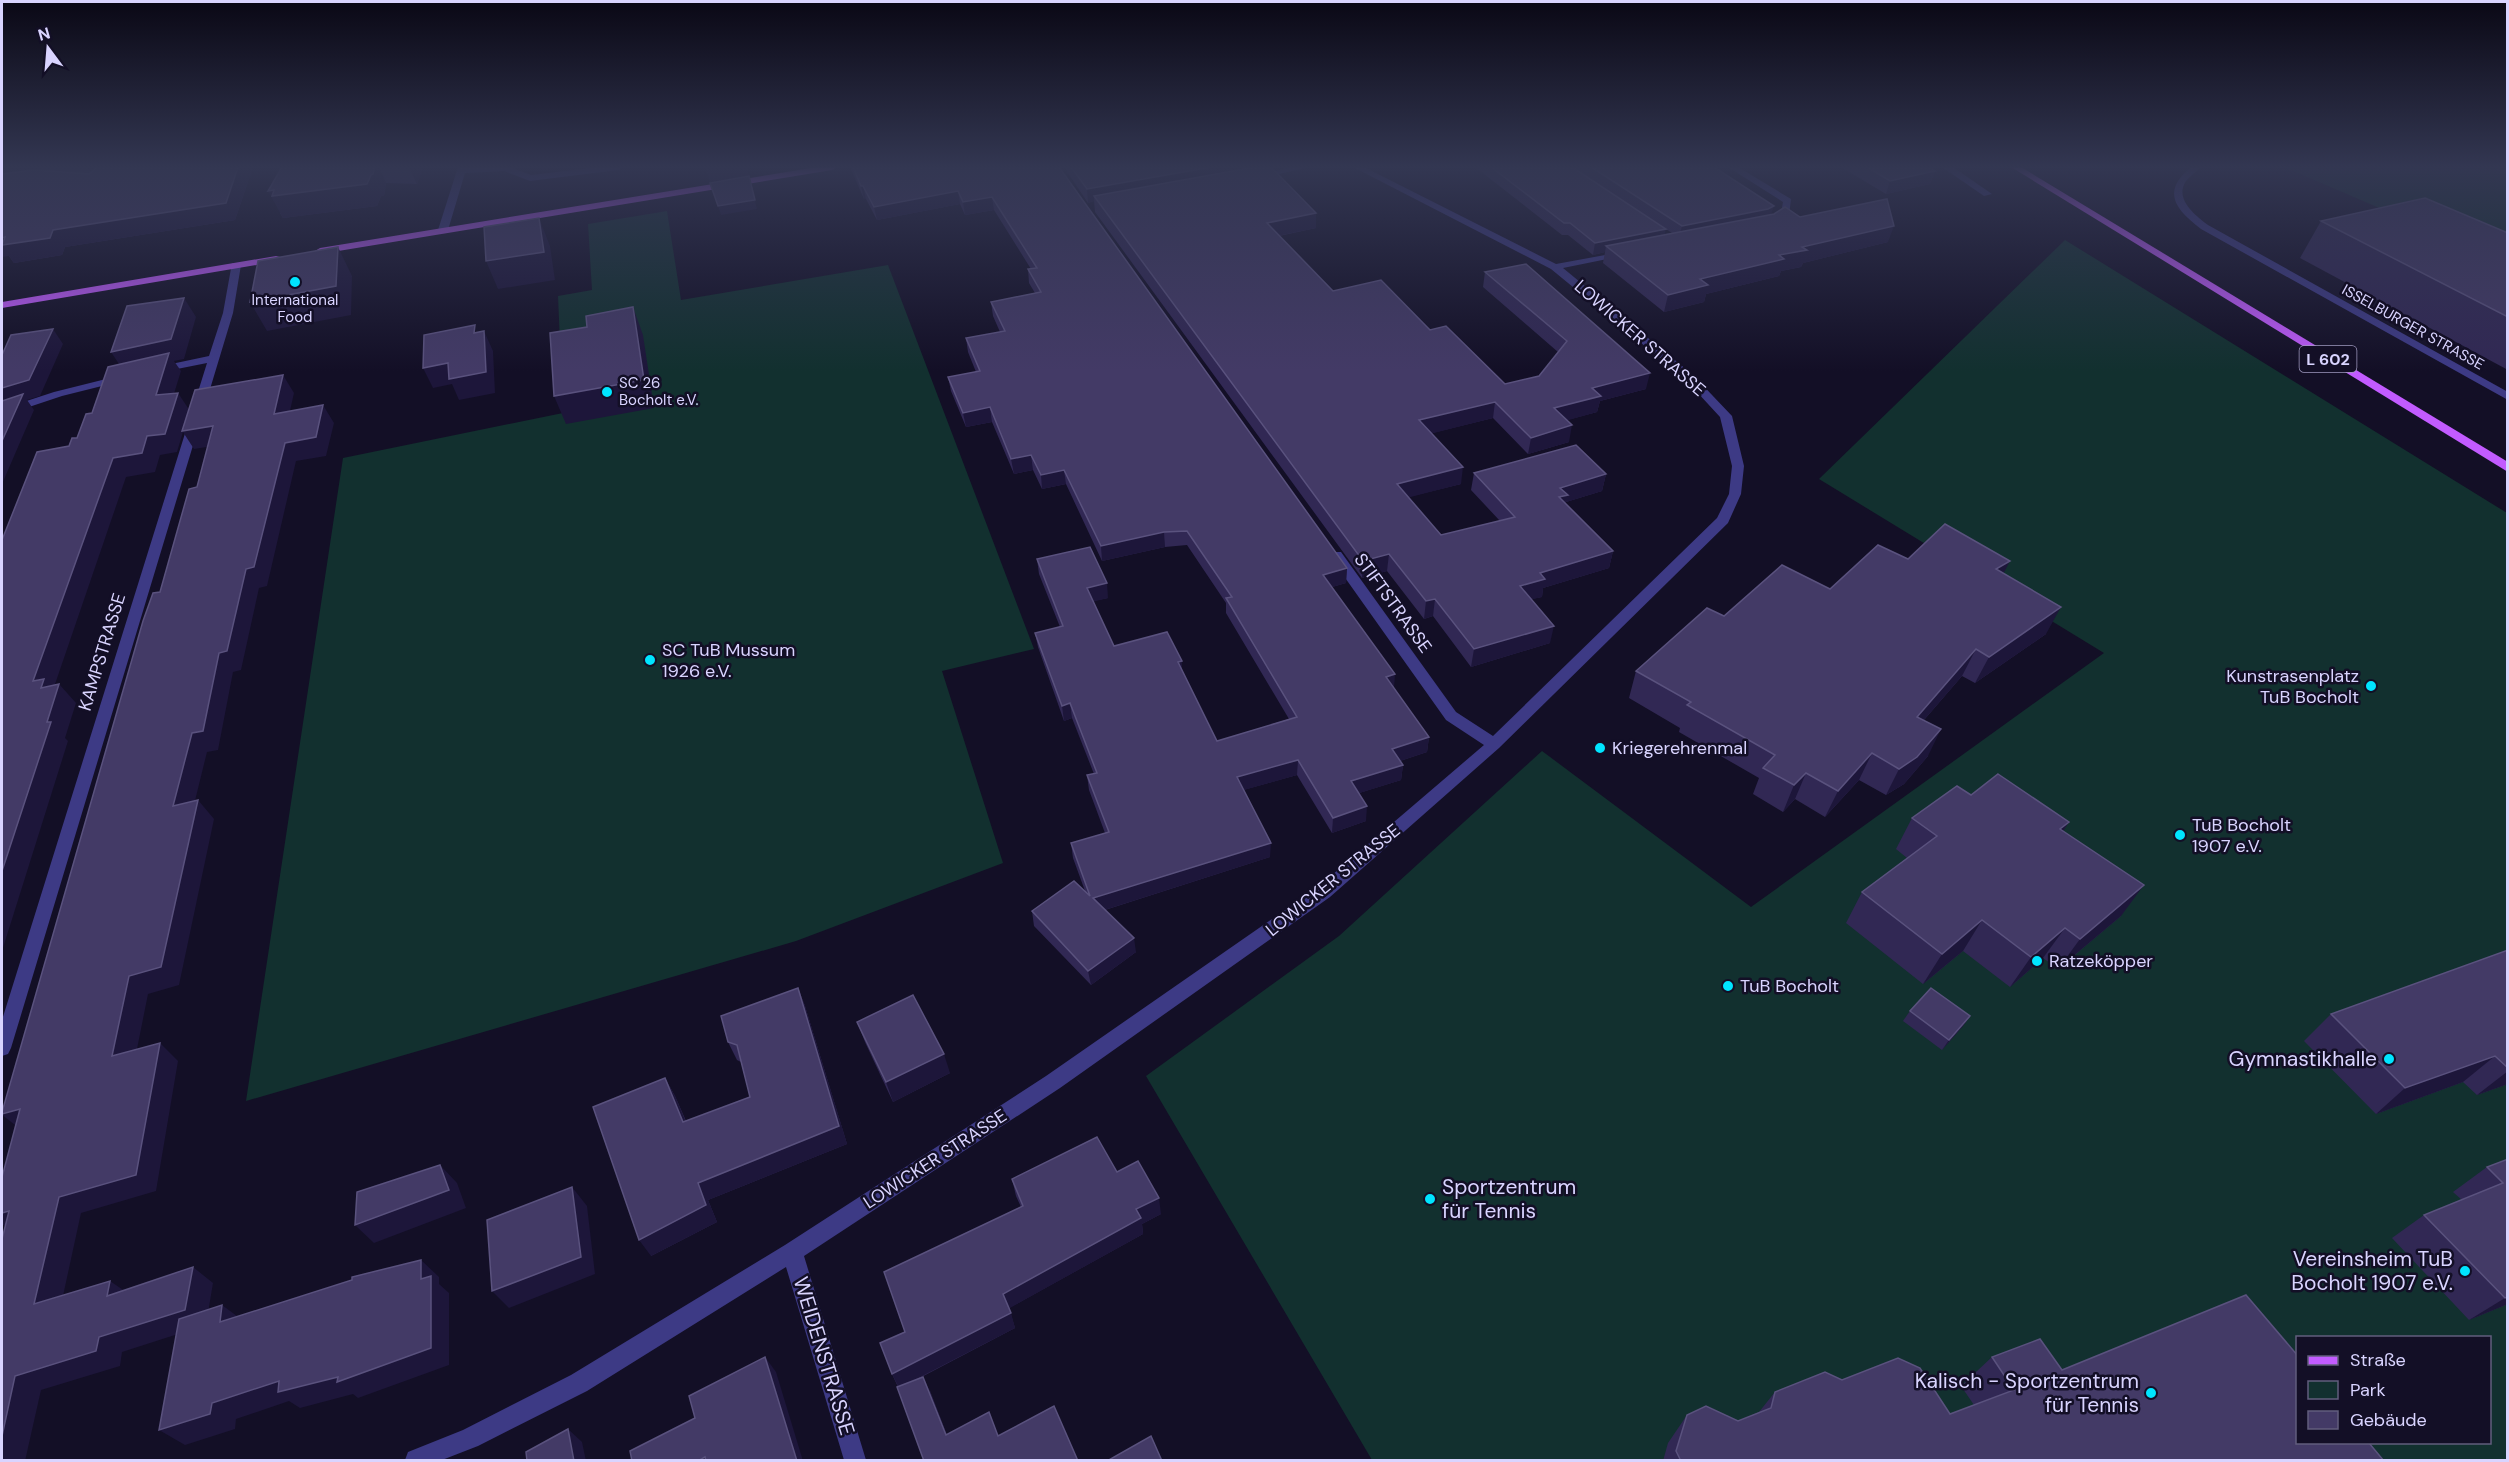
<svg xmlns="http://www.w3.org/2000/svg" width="2509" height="1462" viewBox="0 0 2509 1462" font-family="'DM Sans',sans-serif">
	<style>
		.green { fill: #12302f; fill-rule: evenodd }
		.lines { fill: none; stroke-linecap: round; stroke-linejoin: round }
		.minor { fill: #3d3a85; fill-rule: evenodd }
		.major { fill: #c25bff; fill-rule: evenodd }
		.wall { fill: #312854; fill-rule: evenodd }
		.shaded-wall { fill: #1d163a }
		.building { fill: #433a66; stroke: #5a527e; stroke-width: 1.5 }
		.poi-dot { fill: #00e5ff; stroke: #130f26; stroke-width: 2 }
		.labels { text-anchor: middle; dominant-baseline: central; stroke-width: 5; stroke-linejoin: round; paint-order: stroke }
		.far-poi-label { font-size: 15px; fill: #d9d4ff; stroke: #130f26 }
		.far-street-label { font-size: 15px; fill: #d9d4ff; stroke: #130f26 }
		.shield { fill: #130f26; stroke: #9e99be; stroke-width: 1.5 }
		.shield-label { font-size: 16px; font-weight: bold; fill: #d9d4ff }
		.street-label { font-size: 18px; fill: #d9d4ff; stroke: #130f26 }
		.poi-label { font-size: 18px; fill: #d9d4ff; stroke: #130f26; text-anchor: start }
		.near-poi-label { font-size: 21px; fill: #d9d4ff; stroke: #130f26; text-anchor: end }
		.near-street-label { font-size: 21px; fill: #d9d4ff; stroke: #130f26 }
	</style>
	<rect width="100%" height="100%" fill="#130f26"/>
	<g class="green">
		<polygon points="2284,167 2507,167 2507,263"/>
		<polygon points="667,211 681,300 888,265 1034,649 942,671 1003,863 796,941 246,1101 343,458 563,413 558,296 592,290 588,224"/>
		<path d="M 2065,240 L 2507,513 L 2507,1460 L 1372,1460 L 1146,1076 L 1339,936 L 1542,751 L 1751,907 L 2104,653 L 1819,479 ZM 2298,1338 L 2490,1338 L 2490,1442 L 2298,1442 Z"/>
	</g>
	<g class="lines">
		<g class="minor">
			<polygon points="458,167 510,167 531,175 599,167 623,167 618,170 530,181 504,171 465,173 448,230 440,232 438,230"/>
			<polygon points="1292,167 1310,167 1257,179 1252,176"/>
			<polygon points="1353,167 1364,167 1556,264 1627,251 1627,255 1563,268 1693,375 1732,416 1744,466 1741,494 1728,523 1499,748 1330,897 1060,1088 804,1256 866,1460 844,1460 786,1267 587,1391 478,1446 442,1460 405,1460 408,1452 463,1430 571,1375 785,1245 1046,1076 1318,887 1484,745 1446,720 1331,558 1329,555 1331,552 1341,552 1456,712 1493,736 1717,518 1729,494 1732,466 1720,417 1685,379 1551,269"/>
			<polygon points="1728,167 1738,167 1791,199 1789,216 1778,223 1772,223 1772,219 1781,213 1783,202"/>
			<polygon points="1942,167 1953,167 1992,194 1984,196"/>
			<path d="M 2191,167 L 2201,167 C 2196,172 2190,176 2186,181 C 2174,199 2195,215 2208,225 L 2508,392 L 2508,400 L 2201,229 C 2175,209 2161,192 2191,167 Z"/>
			<polygon points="232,263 241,265 233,313 11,1048 8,1054 2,1056 2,1020 207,363 157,373 151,370 157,367 209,356 223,313"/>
			<polygon points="122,375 128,378 126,380 62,396 2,416 2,409 54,392"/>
		</g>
		<g class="major">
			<polygon points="817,167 837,167 832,170 320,254 315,251 320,248"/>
			<polygon points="2011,167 2021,167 2508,462 2508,472"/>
			<polygon points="276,256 280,257 280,261 2,308 2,302"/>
		</g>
	</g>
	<g class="wall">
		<polygon points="2,167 253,167 235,220 65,247 62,255 14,263 9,256"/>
		<polygon points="282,167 423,167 417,184 386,183 384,196 381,196 377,206 283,218 280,213"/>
		<polygon points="850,167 1059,167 1347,568 1346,583 1332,587 1394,688 1429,737 1427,752 1400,761 1403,765 1401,780 1359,793 1366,821 1332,833 1297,775 1243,790 1270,857 1105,910 1136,952 1091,985 1034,926 1032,911 1085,891 1073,858 1071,843 1105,833 1089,790 1087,775 1094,774 1072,718 1064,721 1038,647 1035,633 1060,627 1039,574 1037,559 1108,598 1093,601 1114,646 1182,661 1182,670 1217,741 1289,719 1226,613 1226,603 1187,545 1165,547 1102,561 1066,484 1042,489 1033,470 1014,474 992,422 966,427 951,391 948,377 976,372 968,352 966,338 1000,332 993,316 991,302 1035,293 1029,283 1028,269 1031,269 994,210 965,215 960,204 877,220 866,199 864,199"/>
		<polygon points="1064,167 1271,167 1316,213 1316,228 1279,236 1333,291 1430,330 1505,384 1539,376 1558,352 1483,287 1485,272 1646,389 1600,401 1597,412 1567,420 1569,442 1528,454 1493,418 1432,433 1461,484 1408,497 1441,535 1500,521 1471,490 1474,473 1606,474 1602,491 1566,502 1566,504 1613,551 1609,568 1543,588 1542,597 1531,599 1550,643 1471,667 1433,616 1424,619 1387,571 1362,578 1095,212 1094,201 1088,203"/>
		<path d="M 1475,167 L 1714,167 L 1771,214 L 1800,217 L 1888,242 L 1803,263 L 1801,267 L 1781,271 L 1779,276 L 1706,294 L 1704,302 L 1664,312 L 1603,263 L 1605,252 L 1593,255 L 1568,235 L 1562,235 ZM 1645,215 L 1672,233 L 1665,234 Z"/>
		<polygon points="1841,167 1928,167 1935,171 1930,184 1886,194"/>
		<polygon points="2321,221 2508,233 2508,370 2300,258"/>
		<polygon points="1908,559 2003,574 2046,634 1975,683 1962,676 1924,720 1928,756 1904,784 1886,795 1859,780 1825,817 1795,799 1783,812 1753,794 1759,778 1679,732 1680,728 1629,698 1636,671 1724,616 1830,589"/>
		<polygon points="1971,795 2069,822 2063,831 2121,916 2058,969 2043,958 2010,987 1963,951 1923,984 1846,923 1862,892 1907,858 1896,849 1912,818"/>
		<polygon points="2508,950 2508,1084 2477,1095 2463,1082 2376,1114 2304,1041 2331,1014"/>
		<polygon points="798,988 805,1006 847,1144 708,1200 717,1222 651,1256 665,1078 675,1096 686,1121 750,1097 741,1062 737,1060 728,1042"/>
		<polygon points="1910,1011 1970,1016 1963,1026 1942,1050 1903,1021"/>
		<polygon points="857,1022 950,1073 893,1102 865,1042"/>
		<polygon points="2508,1159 2508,1304 2469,1320 2392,1238 2424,1215 2462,1200 2453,1192 2487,1167"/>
		<polygon points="1117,1172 1161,1214 1142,1224 1143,1234 1009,1308 1015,1328 912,1382 930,1391 947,1435 998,1436 1078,1461 924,1461 898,1387 892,1374 905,1332 1021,1207 1016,1196 1012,1179"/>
		<polygon points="1992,1357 2062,1370 2384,1461 1663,1461 1668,1443 1687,1415 1738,1421 1759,1412 1775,1392 1842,1380 1950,1414 1974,1405 1961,1386"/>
	</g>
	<g class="shaded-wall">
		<polygon points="2,167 39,167 45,176 2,184"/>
		<polygon points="88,167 115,167 96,180"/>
		<polygon points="238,167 253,167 235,220 65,247 62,255 14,263 9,256 2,257 2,238 53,230"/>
		<polygon points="375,167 379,167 386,183 384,196 381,196 377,206 283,218 268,191 371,175"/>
		<polygon points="409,167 423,167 417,184"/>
		<polygon points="539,167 566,167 540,170"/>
		<polygon points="705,167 747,167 749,176 710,183"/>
		<polygon points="1212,167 1261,167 1094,196 1094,201 1088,203 1087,189"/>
		<polygon points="1935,171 1930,184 1886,194 1890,181"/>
		<polygon points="749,176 757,209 721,215 718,206"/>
		<polygon points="861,186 863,186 866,199 864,199"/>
		<polygon points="958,191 960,204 877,220 874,207"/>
		<polygon points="992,197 994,210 965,215 963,202"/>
		<polygon points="1774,206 1770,217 1679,238 1682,226"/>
		<polygon points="1316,213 1316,228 1267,238 1267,223"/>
		<polygon points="539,218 550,246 555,280 498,289 486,261"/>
		<polygon points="1894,226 1888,242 1803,263 1801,267 1781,271 1779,276 1706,294 1704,302 1664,312 1668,295 1700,279 1779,255 1802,247"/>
		<polygon points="1666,229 1663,241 1606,246 1605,252 1593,255 1595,243"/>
		<polygon points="338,247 352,276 351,315 267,331 250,302"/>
		<polygon points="184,298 196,317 184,359 174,361 181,371 168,413 125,373 111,352"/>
		<polygon points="633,307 643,335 654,408 566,424 554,396"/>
		<polygon points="53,329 63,344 40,396 27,400 34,410 2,484 2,388"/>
		<polygon points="484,331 493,351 495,393 459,400 452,384 433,388 423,368"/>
		<polygon points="1650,373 1646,389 1600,401 1597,412 1551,425 1554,408 1592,388"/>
		<polygon points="283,375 294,393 285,433 274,414"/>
		<polygon points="178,393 190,411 213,426 225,444 194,449 183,432 177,452 160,455 155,472 126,477 53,690 59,684 76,703 65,738 68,741 2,951 2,871 47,722 33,681 113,458 147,436"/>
		<polygon points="1495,402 1493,418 1418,437 1419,420"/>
		<polygon points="323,405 334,423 326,456 296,461 267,586 259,588 241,670 233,672 218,750 207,752 189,825 173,806 192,733 219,653 285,443"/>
		<polygon points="990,407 992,422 966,427 963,413"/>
		<polygon points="1572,425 1569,442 1528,454 1531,438"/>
		<polygon points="1031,455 1033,470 1014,474 1011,459"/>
		<polygon points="1463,467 1461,484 1395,501 1397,484"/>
		<polygon points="1064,470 1066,484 1042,489 1041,475"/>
		<polygon points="1606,474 1602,491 1566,502 1564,512 1556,514 1560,488"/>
		<polygon points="1164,532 1165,547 1102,561 1101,546"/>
		<polygon points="1613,551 1609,568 1543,588 1542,597 1517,603 1520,586 1540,573"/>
		<polygon points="1389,554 1387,571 1362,578 1363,561"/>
		<polygon points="2010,561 1996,588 1996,569"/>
		<polygon points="1347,568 1346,583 1322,590 1323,575"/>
		<polygon points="1107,583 1108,598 1088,603 1087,588"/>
		<polygon points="1435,599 1433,616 1424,619 1426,601"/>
		<polygon points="2061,607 2046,634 1975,683 1989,657"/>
		<polygon points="1554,626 1550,643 1471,667 1474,649"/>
		<polygon points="1976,649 1962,676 1904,743 1917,717"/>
		<polygon points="1182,661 1182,676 1178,662"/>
		<polygon points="1395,674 1394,689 1386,677"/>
		<polygon points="1070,703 1072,718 1064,721 1062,706"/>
		<polygon points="1941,729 1928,756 1904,784 1886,795 1899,769"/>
		<polygon points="1429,737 1427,752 1391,764 1392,749"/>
		<polygon points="1872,753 1859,780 1825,817 1838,791"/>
		<polygon points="1298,760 1297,775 1237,792 1237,777"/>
		<polygon points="1403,765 1401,780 1350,796 1351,781"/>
		<polygon points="1806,773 1795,799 1783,812 1794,785"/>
		<polygon points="198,800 214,819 179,985 148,994 132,1074 112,1056 129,976"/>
		<polygon points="1367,806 1366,821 1332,833 1333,818"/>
		<polygon points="2069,822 2049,853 2060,829"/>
		<polygon points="1271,843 1270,857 1095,913 1093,898"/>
		<polygon points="2144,885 2121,916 2058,969 2080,939"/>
		<polygon points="1982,920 1963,951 1923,984 1942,954"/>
		<polygon points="2065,928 2043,958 2010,987 2031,957"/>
		<polygon points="1134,938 1136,952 1091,985 1088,971"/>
		<polygon points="798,988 805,1006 847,1144 708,1200 717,1222 651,1256 639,1240 698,1183 839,1126"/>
		<polygon points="1970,1016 1963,1026 1942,1050 1949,1040"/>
		<polygon points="160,1043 178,1061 156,1191 81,1213 58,1319 34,1304 59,1197"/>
		<polygon points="944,1054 950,1073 893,1102 886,1082"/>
		<polygon points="2495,1056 2463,1082 2376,1114 2405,1088"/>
		<polygon points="2508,1071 2508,1084 2477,1095"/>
		<polygon points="665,1078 675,1096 693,1139 683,1122"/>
		<polygon points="20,1109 23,1131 2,1115"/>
		<polygon points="440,1165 457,1183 466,1208 374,1243 355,1225"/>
		<polygon points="572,1187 587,1206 595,1274 509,1308 492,1291"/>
		<polygon points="1159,1198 1161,1214 1142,1224 1143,1234 1008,1309 1003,1294 1136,1209"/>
		<polygon points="9,1211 14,1232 2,1224 2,1213"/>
		<polygon points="421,1260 439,1277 439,1284 449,1293 449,1365 358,1398 353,1394 300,1408 289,1401 236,1419 235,1429 185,1445 159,1430 212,1403 421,1279"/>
		<polygon points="193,1267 213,1283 206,1325 122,1352 120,1366 41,1390 25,1461 2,1461 2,1436 15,1376 99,1337"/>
		<polygon points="110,1281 132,1296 107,1296"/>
		<polygon points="2508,1297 2508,1304 2469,1320 2505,1298"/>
		<polygon points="222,1305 245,1322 220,1322"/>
		<polygon points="1011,1313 1015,1328 899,1388 892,1374"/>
		<polygon points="765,1357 776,1372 803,1461 797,1461"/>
		<polygon points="923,1377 930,1391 952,1448 946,1435"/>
		<polygon points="568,1429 582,1442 586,1461 574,1461"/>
	</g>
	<g class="building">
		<polygon points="98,167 238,167 226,203 53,230 50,238 2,245 5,237 2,238 2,174 34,170 89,174"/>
		<polygon points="282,167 375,167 373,174 371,175 367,184 272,196 274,190 268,191"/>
		<polygon points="853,167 1059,167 1347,568 1323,575 1395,674 1386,677 1429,737 1392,749 1403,765 1351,781 1367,806 1333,818 1298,760 1237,777 1271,843 1093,898 1134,938 1088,971 1032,911 1074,881 1090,896 1071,843 1109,832 1087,775 1097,773 1070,703 1062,706 1035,633 1063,626 1037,559 1090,547 1107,583 1087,588 1114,646 1167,632 1182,661 1178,662 1217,741 1297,717 1226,598 1232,597 1187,531 1164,532 1101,546 1064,470 1041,475 1031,455 1011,459 990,407 963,413 948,377 980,371 966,338 1005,331 991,302 1041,292 1028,269 1037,268 992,197 963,202 958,191 874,207 863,186 861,186"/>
		<polygon points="1071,167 1212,167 1087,189"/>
		<polygon points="1255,167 1271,167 1316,213 1267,223 1333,291 1381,280 1430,330 1446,326 1505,384 1539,376 1567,341 1485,272 1526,264 1650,373 1592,388 1601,396 1554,408 1572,425 1531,438 1495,402 1419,420 1463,467 1397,484 1441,535 1515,517 1474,473 1576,445 1606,474 1560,488 1568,495 1559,497 1613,551 1540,573 1545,579 1520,586 1554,626 1474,649 1435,599 1426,601 1389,554 1363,561 1094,196"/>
		<polygon points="1491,167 1572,167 1666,229 1595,243 1570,223 1564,223"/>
		<polygon points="1591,167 1714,167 1774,206 1768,209 1682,226"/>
		<polygon points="1867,167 1928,167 1935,171 1890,181"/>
		<polygon points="749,176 755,200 718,206 710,183"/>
		<polygon points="2425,198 2508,233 2508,317 2321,221"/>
		<polygon points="1887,199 1894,226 1802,247 1807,250 1779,255 1784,259 1700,279 1708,285 1668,295 1606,246 1774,214 1785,207 1800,217"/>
		<polygon points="539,218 544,252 486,261 484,227"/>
		<polygon points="338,247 336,286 250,302 258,261"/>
		<polygon points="184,298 171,339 111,352 127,306"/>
		<polygon points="633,307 644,380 554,396 550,333 587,327 586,316"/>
		<polygon points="475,325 474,333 484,331 486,372 449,379 448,363 423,368 424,335"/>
		<polygon points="53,329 29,380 2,388 2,355 11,335"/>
		<polygon points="169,353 156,395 178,393 165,434 147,436 142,453 113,458 33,681 44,679 41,688 59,684 47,722 51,722 2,871 2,540 37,452 69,446 72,438 77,438 86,414 92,413 108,367"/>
		<polygon points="283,375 274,414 323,405 316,437 285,443 254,567 246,569 227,651 219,653 203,731 192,733 173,806 198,800 161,967 129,976 112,1056 160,1043 136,1175 59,1197 34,1304 110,1281 107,1296 193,1267 185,1310 99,1337 96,1351 15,1376 2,1436 2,1239 9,1211 2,1213 2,1177 20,1109 2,1114 2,1112 143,621 153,593 160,592 189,489 197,487 213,426 182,431 195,390"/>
		<polygon points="23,394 2,441 2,401"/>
		<polygon points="1945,524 2010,561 1996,569 2061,607 1989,657 1976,649 1917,717 1941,729 1917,757 1899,769 1872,753 1838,791 1806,773 1794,785 1763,768 1775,755 1687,705 1691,702 1636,671 1707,608 1724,616 1782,565 1830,589 1878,545 1908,559"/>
		<polygon points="1998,774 2069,822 2060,829 2144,885 2080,939 2065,928 2031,957 1982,920 1942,954 1862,892 1937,836 1912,818 1957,786 1971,795"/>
		<polygon points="2508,950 2508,1068 2495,1056 2405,1088 2331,1014"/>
		<polygon points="798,988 839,1126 698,1183 706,1205 639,1240 593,1107 665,1078 683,1122 750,1097 737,1045 728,1042 721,1016"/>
		<polygon points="1931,988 1970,1016 1949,1040 1910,1011"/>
		<polygon points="913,995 944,1054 886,1082 857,1022"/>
		<polygon points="1097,1137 1117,1172 1138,1161 1159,1198 1136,1209 1141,1218 1003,1294 1011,1313 892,1374 880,1343 905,1332 884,1272 1023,1206 1012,1179"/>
		<polygon points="2508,1159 2508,1297 2505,1298 2424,1215 2503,1183 2487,1167"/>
		<polygon points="440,1165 449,1190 355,1225 357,1192"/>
		<polygon points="572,1187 581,1257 492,1291 487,1220"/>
		<polygon points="421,1260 421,1279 431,1276 431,1348 337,1382 338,1377 278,1392 279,1381 212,1403 210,1414 159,1430 179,1319 222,1305 220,1322 352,1280 352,1277"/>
		<polygon points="2246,1295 2298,1356 2298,1443 2369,1443 2384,1461 1681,1461 1676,1451 1687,1415 1706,1406 1738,1421 1771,1408 1775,1392 1825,1372 1842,1380 1898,1358 1920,1368 1950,1414 2014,1390 1992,1357 2040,1339 2062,1370"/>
		<polygon points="765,1357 797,1461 706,1461 705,1457 698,1461 632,1461 630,1451 695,1418 689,1396"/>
		<polygon points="923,1377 946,1435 989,1412 998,1436 1054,1406 1078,1461 924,1461 897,1387"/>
		<polygon points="568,1429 574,1461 527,1461 526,1452"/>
		<polygon points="1151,1436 1162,1461 1107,1461"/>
	</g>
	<linearGradient id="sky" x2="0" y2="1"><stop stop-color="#0a0815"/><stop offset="0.45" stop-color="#333752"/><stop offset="1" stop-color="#333752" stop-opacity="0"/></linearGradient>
	<rect width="2509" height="371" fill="url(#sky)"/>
	<g class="poi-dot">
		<circle cx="295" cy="282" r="6"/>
		<circle cx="607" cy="392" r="6"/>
		<circle cx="650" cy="660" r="6"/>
		<circle cx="2371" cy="686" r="6"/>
		<circle cx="1600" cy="748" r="6"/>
		<circle cx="2180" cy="835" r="6"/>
		<circle cx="2037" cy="961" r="6"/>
		<circle cx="1728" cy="986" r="6"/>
		<circle cx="2389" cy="1059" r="6"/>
		<circle cx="1430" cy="1199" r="6"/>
		<circle cx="2465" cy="1271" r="6"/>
		<circle cx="2151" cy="1393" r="6"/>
	</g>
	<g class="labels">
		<g class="far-poi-label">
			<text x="295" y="300">International<tspan x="295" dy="17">Food</tspan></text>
			<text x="619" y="383" text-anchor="start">SC 26<tspan x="619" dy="17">Bocholt e.V.</tspan></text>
		</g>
		<g class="far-street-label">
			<text transform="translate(2413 327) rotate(29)">ISSELBURGER STRASSE</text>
		</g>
		<rect class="shield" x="2299.5" y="346" width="57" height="26" rx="4.5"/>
		<g class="shield-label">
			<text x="2328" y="359">L 602</text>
		</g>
		<g class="street-label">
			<text transform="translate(1640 338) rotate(41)">LOWICKER STRASSE</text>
			<text transform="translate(1393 603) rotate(54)">STIFTSTRASSE</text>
			<text transform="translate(102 652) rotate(-73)">KAMPSTRASSE</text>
			<text transform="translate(1333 880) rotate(-39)">LOWICKER STRASSE</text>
			<text transform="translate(935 1159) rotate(-33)">LOWICKER STRASSE</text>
		</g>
		<g class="poi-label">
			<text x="662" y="650">SC TuB Mussum<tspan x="662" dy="21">1926 e.V.</tspan></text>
			<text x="2359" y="676" text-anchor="end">Kunstrasenplatz<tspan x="2359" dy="21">TuB Bocholt</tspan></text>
			<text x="1612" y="748">Kriegerehrenmal</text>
			<text x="2192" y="825">TuB Bocholt<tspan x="2192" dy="21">1907 e.V.</tspan></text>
			<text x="2049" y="961">Ratzeköpper</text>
			<text x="1740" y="986">TuB Bocholt</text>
		</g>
		<g class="near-poi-label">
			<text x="2377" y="1059">Gymnastikhalle</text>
			<text x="1442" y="1187" text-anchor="start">Sportzentrum<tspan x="1442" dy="24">für Tennis</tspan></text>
			<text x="2453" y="1259">Vereinsheim TuB<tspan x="2453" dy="24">Bocholt 1907 e.V.</tspan></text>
			<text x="2139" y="1381">Kalisch - Sportzentrum<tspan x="2139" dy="24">für Tennis</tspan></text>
		</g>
		<g class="near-street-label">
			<text transform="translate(824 1356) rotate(73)">WEIDENSTRASSE</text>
		</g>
	</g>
	<rect width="2509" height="1462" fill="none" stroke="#d9d4ff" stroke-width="6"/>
	<rect x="2296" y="1336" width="195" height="108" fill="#130f26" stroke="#625e7d" stroke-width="1.5"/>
	<rect x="2308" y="1356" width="30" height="9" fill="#c25bff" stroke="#625e7d" stroke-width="1.5"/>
	<text x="2350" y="1366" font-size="18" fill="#d9d4ff">Straße</text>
	<rect x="2308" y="1381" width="30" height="18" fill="#12302f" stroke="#625e7d" stroke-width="1.5"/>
	<text x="2350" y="1396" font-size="18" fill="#d9d4ff">Park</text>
	<rect x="2308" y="1411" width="30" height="18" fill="#433a66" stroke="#625e7d" stroke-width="1.5"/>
	<text x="2350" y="1426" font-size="18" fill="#d9d4ff">Gebäude</text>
	<g transform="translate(48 48) rotate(344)" stroke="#130f26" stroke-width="4.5" paint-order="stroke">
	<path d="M0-4.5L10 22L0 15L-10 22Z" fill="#d9d4ff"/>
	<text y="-9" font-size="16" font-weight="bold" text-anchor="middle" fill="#d9d4ff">N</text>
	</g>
</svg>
